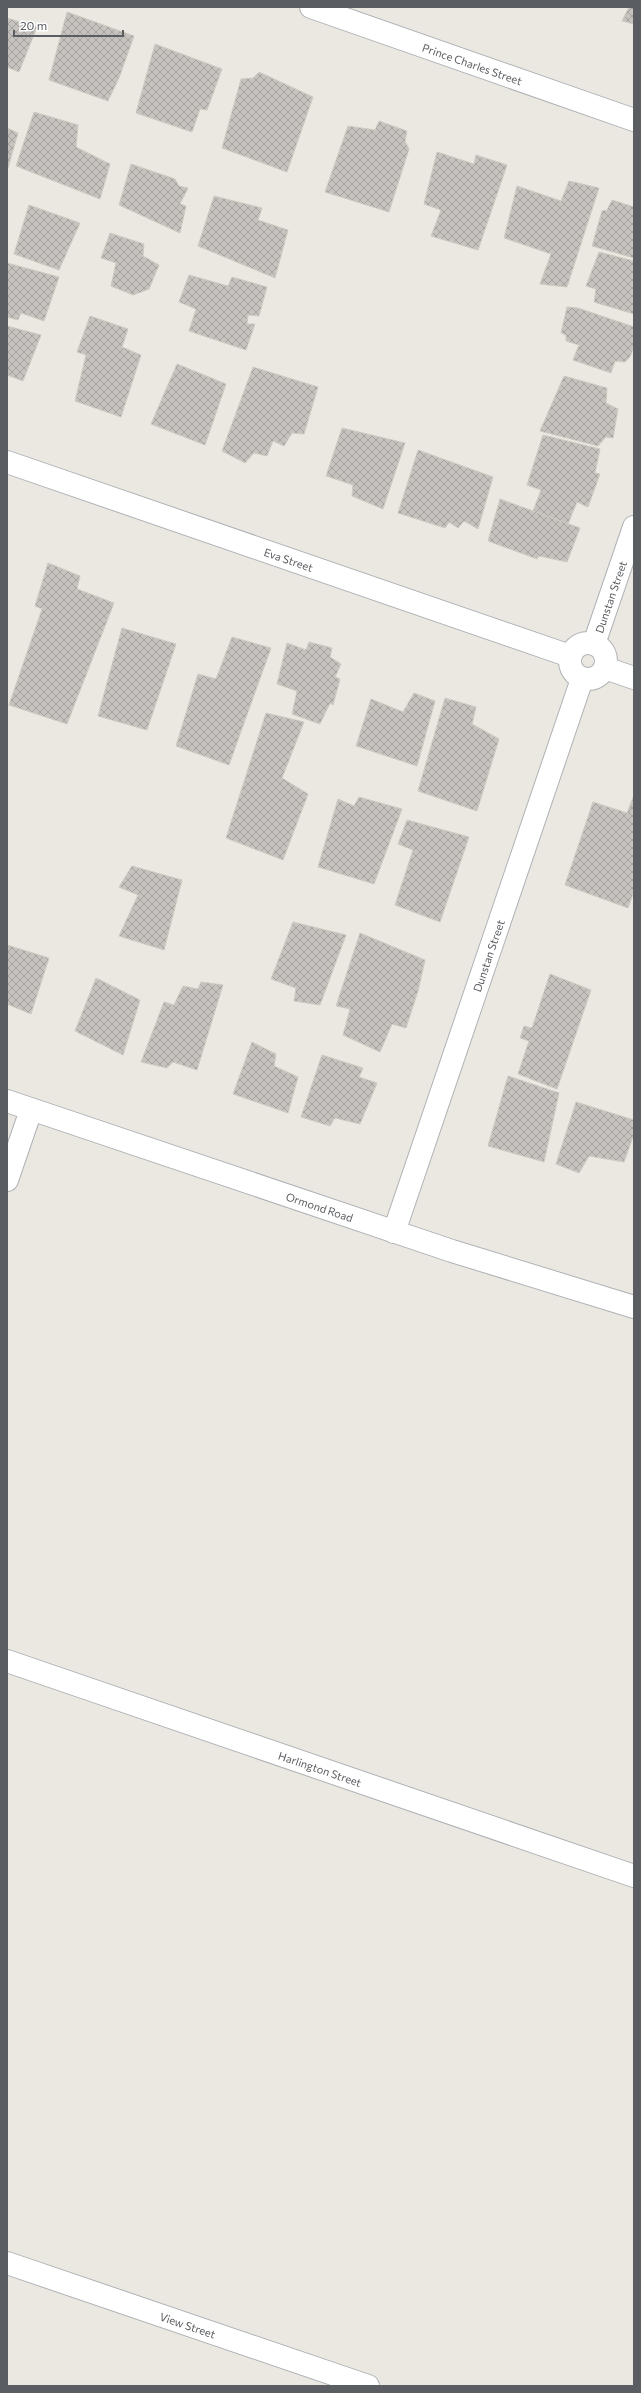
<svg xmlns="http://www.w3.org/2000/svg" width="641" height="2393" viewBox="0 0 641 2393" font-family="Commissioner,sans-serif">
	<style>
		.building { fill: url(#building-cross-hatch); stroke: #cfcac1 }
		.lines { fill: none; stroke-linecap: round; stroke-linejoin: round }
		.minor-casing { stroke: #afb2b5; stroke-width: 24 }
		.minor { stroke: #fff; stroke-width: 22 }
		.labels { text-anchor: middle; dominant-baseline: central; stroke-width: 4; stroke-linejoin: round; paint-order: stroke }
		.street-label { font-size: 11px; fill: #5a5d61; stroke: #fff }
	</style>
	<defs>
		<pattern id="building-cross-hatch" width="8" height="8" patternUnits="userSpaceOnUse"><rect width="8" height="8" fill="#c6c3be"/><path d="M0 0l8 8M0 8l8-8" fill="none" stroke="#a4a29e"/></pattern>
	</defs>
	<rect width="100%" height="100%" fill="#ebe8e2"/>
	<g class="building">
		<polygon points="627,7 634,7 634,27 634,24 622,21 629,7"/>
		<polygon points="67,12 134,36 119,78 108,101 49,80"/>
		<polygon points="7,18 37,27 19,72 7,67"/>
		<polygon points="155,44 222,69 207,110 200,109 192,132 136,113"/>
		<polygon points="259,72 313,97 287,172 222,148 241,79 253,78"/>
		<polygon points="34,112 78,125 76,147 110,164 100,199 16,166"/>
		<polygon points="379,121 407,131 405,141 409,149 389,212 325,192 348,126 375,130"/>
		<polygon points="7,128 18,133 8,168 7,168"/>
		<polygon points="437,152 474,164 476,155 507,165 478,250 431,236 441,210 424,204"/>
		<polygon points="131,164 175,179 179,186 188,188 180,204 186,206 180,233 119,205"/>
		<polygon points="569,181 599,188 567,287 540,284 551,254 504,238 517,186 561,201"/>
		<polygon points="214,196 262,208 258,220 288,230 275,278 198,246"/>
		<polygon points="612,200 634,207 634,258 592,246 602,211 607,210"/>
		<polygon points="29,205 80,223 59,270 14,254"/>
		<polygon points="110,233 144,244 143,256 159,265 149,289 133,295 111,286 116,263 101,258"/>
		<polygon points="599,252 634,261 634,314 594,302 596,289 586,286"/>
		<polygon points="7,263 59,277 44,321 21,313 18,320 7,317"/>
		<polygon points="189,275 228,286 232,277 267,287 259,316 248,315 247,324 255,324 246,350 189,331 196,309 179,302"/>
		<polygon points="567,307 578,308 634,327 634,346 630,357 625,362 615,361 611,373 573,360 579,345 566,341 566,335 561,333"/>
		<polygon points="90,316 128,329 122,347 141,355 121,417 75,401 86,355 77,352"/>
		<polygon points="7,326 41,335 23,381 7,375"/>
		<polygon points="177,364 226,384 205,445 151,424"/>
		<polygon points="253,367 318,387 304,434 292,433 284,446 273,441 267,456 254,453 245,463 222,451"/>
		<polygon points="564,376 607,388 606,403 618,409 613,438 606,437 598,446 540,431"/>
		<polygon points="342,428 405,443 383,509 352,496 353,485 326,476"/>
		<polygon points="543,435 600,449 595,473 600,474 588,507 577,502 568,524 533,511 541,490 527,485"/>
		<polygon points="418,450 493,477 478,529 464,521 458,528 449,522 445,528 398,513"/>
		<polygon points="500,499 580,528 567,562 539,556 537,559 488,541"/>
		<polygon points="48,563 80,576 77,589 114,603 67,724 9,705 42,609 35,606"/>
		<polygon points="122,628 176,644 147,730 98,716"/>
		<polygon points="232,637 271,648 229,765 176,746 198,674 216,679"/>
		<polygon points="309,642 332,648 330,657 341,664 335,677 340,679 333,705 330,703 320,724 292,714 297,691 277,684 287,643 306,650"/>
		<polygon points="414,693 435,701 417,766 356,746 371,699 403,712"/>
		<polygon points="445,698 476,707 472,724 499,739 477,811 418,791"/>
		<polygon points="266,713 304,722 282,778 308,794 283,860 226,838"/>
		<polygon points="634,795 634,891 628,908 565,885 593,802 627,813"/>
		<polygon points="359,797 402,809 374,884 318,867 338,799 354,806"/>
		<polygon points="407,820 469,837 440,922 395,905 413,850 398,844"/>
		<polygon points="132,866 182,880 164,950 119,936 138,895 119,887"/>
		<polygon points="293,922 346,935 320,1005 294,1001 296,988 271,979"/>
		<polygon points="360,933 425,960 418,991 406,1028 392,1024 380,1052 343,1035 350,1009 336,1006"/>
		<polygon points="7,945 49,958 31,1014 7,1004"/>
		<polygon points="550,974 591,990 557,1089 518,1074 529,1041 520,1038 524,1026 532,1028"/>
		<polygon points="96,978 140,1000 123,1055 75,1031"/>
		<polygon points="201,982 223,985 197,1070 173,1062 167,1068 141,1062 164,1002 174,1005 183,986 198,989"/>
		<polygon points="252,1042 276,1054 274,1066 298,1077 288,1113 233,1094"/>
		<polygon points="322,1055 363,1068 359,1077 377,1083 360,1124 335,1118 330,1126 301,1117"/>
		<polygon points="508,1076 559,1093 544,1162 488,1146"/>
		<polygon points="576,1102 634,1120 634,1134 624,1162 589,1156 579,1173 556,1164"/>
	</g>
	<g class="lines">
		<g class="minor-casing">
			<g id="minor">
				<path id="s1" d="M 311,7 L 634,120"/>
				<path id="s2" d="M 7,462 L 570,656"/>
				<circle cx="588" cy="661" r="18"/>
				<path id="s3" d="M 594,644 L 634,527"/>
				<polyline points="605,668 634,678"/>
				<path id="s4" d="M 7,1101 L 452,1251 L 634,1307"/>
				<polyline points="7,1180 31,1110"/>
				<path id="s5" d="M 394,1232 L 582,679"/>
				<path id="s6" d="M 7,1661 L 634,1876"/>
				<path id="s7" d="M 7,2263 L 368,2386"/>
			</g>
		</g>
		<use href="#minor" class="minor"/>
	</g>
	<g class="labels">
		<g class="street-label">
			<text stroke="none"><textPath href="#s1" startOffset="171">Prince Charles Street</textPath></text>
			<text stroke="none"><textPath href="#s2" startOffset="298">Eva Street</textPath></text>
			<text stroke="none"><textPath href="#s3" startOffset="50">Dunstan Street</textPath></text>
			<text stroke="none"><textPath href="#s5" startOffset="292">Dunstan Street</textPath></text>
			<text stroke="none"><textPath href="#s4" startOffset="330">Ormond Road</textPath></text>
			<text stroke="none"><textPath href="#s6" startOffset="331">Harlington Street</textPath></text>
			<text stroke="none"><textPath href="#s7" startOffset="191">View Street</textPath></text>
		</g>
	</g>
	<rect width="641" height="2393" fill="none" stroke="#5a5d61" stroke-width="16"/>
	<path d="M14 30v6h109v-6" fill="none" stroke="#5a5d61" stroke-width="2"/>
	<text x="20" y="30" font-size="12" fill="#5a5d61" stroke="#ffffff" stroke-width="3" paint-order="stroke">20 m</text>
</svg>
